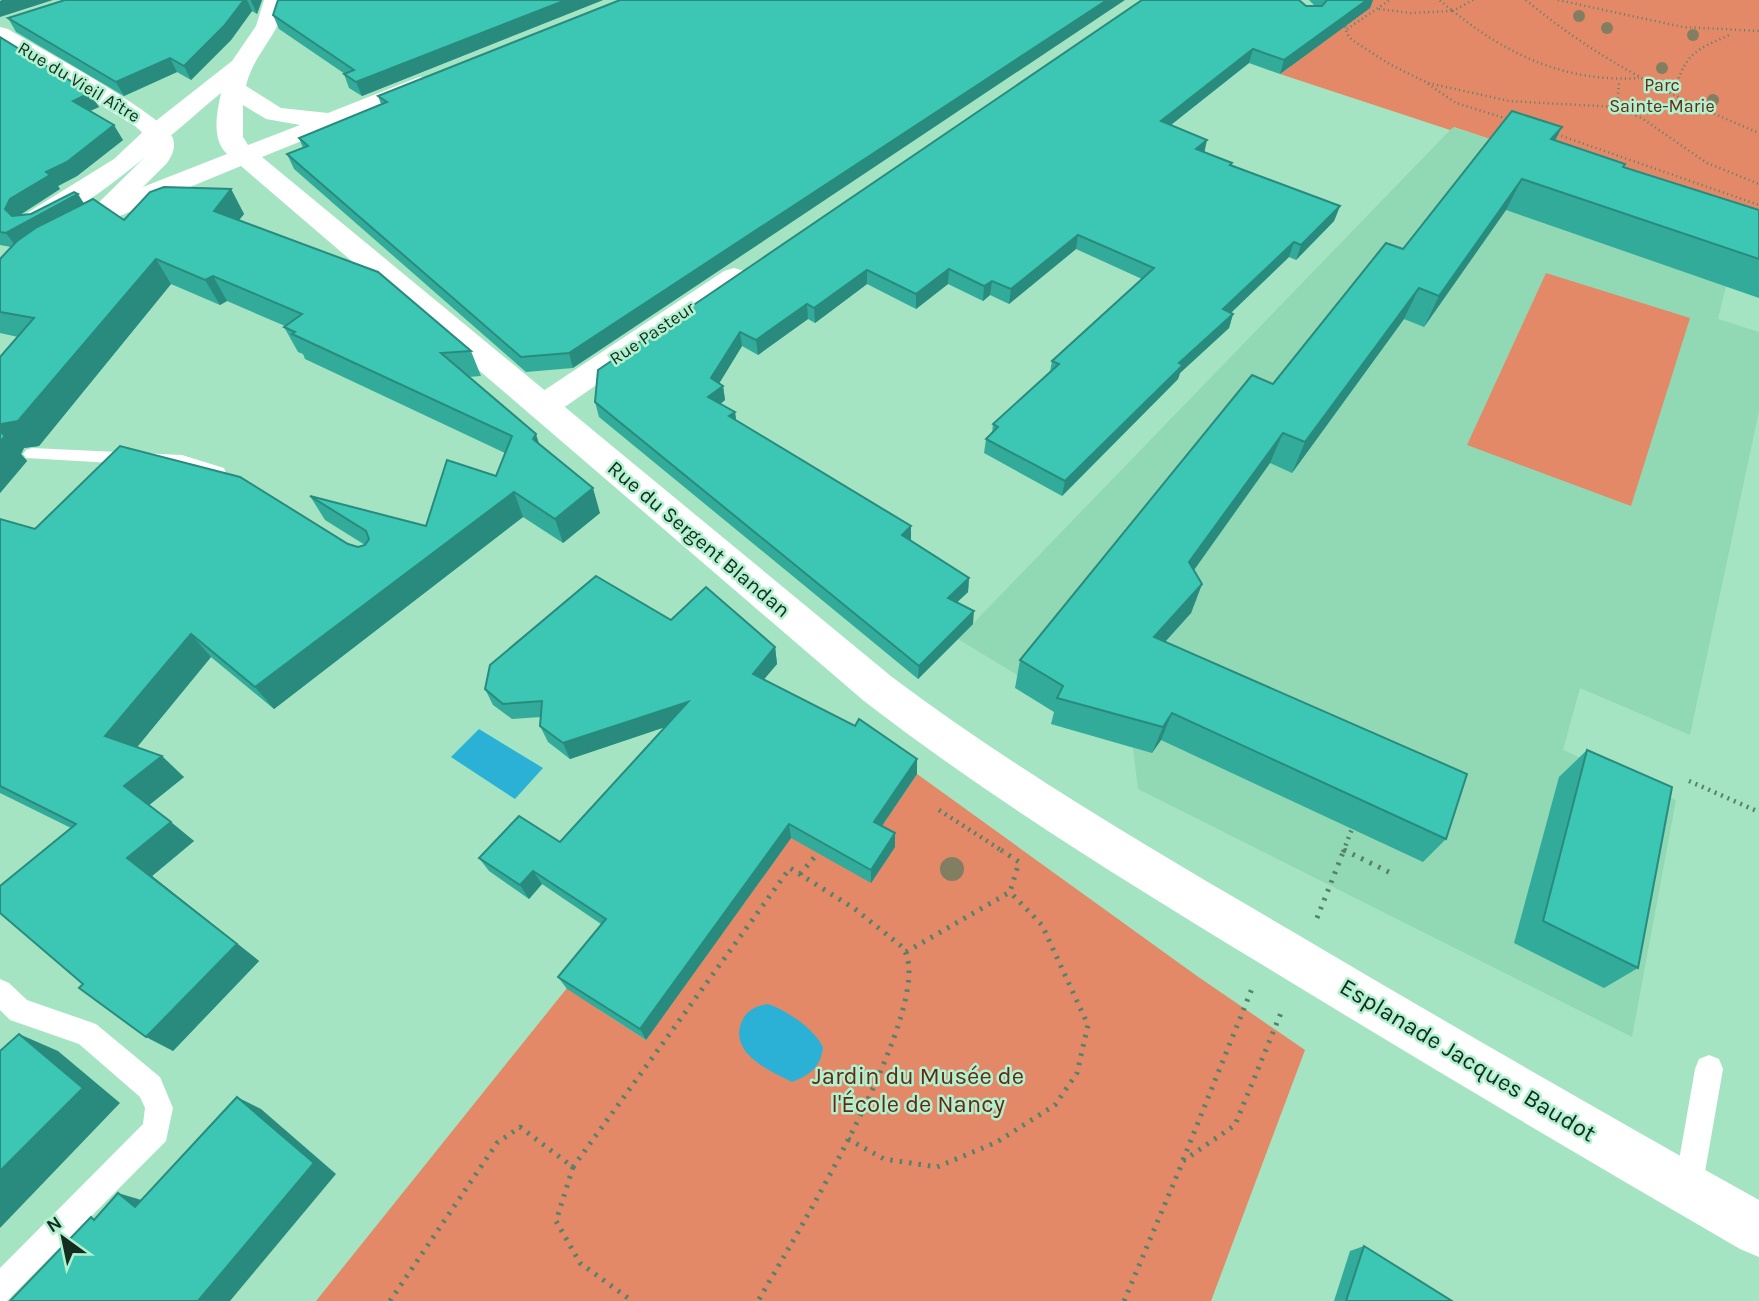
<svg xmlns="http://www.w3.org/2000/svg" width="1759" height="1301" viewBox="0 0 1759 1301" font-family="Karla,sans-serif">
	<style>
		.built { fill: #91d8b4 }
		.green { fill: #e38968 }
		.water { fill: #2ab1d5 }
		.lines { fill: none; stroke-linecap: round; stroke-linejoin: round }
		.path-far2 { stroke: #56826b; stroke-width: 2.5; stroke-dasharray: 1 3.5; stroke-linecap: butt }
		.path-far1 { stroke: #56826b; stroke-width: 4.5; stroke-dasharray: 2 5; stroke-linecap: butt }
		.path { stroke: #56826b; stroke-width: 5; stroke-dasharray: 2.5 7; stroke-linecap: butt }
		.lane { fill: #fff; fill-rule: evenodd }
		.street { fill: #fff; fill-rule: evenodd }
		.secondary { fill: #fff; fill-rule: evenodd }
		.tree { fill: #817e62 }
		.wall { fill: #33ab9a }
		.shaded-wall { fill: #298b7d }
		.building { fill: #3bc7b3; stroke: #298b7d; stroke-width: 2 }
		.labels { text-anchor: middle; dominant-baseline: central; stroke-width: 5; stroke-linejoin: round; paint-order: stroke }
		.far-street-label { font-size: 18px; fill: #132d20; stroke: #b1f1cf }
		.far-park-label { font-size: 18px; fill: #642a13; stroke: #b1f1cf }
		.street-label { font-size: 21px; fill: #132d20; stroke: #b1f1cf }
		.near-street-label { font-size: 24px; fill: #132d20; stroke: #b1f1cf }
		.near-park-label { font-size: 24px; fill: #642a13; stroke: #b1f1cf }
	</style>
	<rect width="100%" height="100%" fill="#a4e4c2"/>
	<polygon class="built" points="1453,127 1759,229 1759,298 1726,286 1718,319 1759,332 1759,411 1690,735 1580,688 1563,750 1676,800 1632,1037 1138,789 1133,748 1051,724 1056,713 1015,688 1022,678 958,639"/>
	<g class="green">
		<polygon points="1340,0 1759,0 1759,229 1454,127 1450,130 1280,74 1290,67"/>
		<polygon points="1546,273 1690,318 1631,506 1467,445"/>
		<polygon points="917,774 1197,976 1305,1050 1211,1301 316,1301 567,988 624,975 598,1009 646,1040 786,834 875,836"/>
	</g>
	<g class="water">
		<polygon points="479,729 543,768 515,799 451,757"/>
		<path d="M 768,1004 C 788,1011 814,1029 823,1047 C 821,1067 810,1075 792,1082 C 770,1071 728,1053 742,1021 C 747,1010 756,1006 768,1004 Z"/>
	</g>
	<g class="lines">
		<g class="path-far2">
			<path d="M 1473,0 L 1453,11 C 1507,55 1568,83 1639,78"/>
			<path d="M 1526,0 C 1596,59 1675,98 1759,133"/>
			<polyline points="1558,0 1683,27 1759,31"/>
			<polyline points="1379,9 1410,13 1453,11 1439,0"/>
			<polyline points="1344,22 1347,34 1352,40 1391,65 1428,83 1509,101 1617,107 1643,119 1707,163 1759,184"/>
			<polyline points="1347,29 1390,0"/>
			<polyline points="1428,84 1456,103 1511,120"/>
			<path d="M 1666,91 C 1683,78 1678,74 1688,60 C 1698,47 1717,41 1731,34"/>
			<polyline points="1617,107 1619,81"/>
			<polyline points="1553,133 1759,205"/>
		</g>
		<g class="path-far1">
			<polyline points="1689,781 1759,812"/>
			<polyline points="939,810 1004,852"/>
			<polyline points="1343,850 1348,852"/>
			<polyline points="1343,852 1352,829"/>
		</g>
		<g class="path">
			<polyline points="1344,850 1393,874"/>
			<polyline points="800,874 818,853"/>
			<polyline points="1317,918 1344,850"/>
			<polyline points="906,952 1010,892 1019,862 1001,850"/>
			<polyline points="848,1139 884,1159 937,1167 997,1142 1055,1105 1077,1073 1088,1025 1042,925 1010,892"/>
			<polyline points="1183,1160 1253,986"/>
			<polyline points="573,1167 556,1221 580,1263 632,1301"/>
			<path d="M 390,1301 L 497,1143 L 520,1127 L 573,1167 L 790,868 L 855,909 L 901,946 C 946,992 787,1250 758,1301"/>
			<polyline points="1124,1301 1183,1161 1235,1125 1283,1008"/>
		</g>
		<g class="lane">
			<polygon points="32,448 182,455 224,468 226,473 224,478 217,480 181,467 26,458 23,454 26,450"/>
			<polygon points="0,979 9,983 27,1000 96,1024 160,1077 173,1108 166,1141 7,1301 0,1301 0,1268 143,1124 145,1108 140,1097 79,1044 10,1020 0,1010"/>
			<polygon points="1709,1055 1719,1059 1723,1069 1702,1189 1698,1199 1688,1203 1678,1199 1674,1189 1695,1069 1699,1059"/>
		</g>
		<g class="street">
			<path d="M 0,27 L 8,29 C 37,47 163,114 173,138 C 176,148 172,156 167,163 L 110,220 L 100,222 L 90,220 L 87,214 L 147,155 L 147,137 L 135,126 L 0,44 Z"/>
			<polygon points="734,268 744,271 748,277 744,283 553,415 542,418 531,415 526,407 531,399 724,271"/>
		</g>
		<path class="secondary" d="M 264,0 L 286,0 C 281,34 253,54 246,86 L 281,108 L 328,113 L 419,77 L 435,77 L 439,82 L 435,87 L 262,157 L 892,677 C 1019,772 1158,853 1295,933 C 1449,1024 1603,1113 1759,1200 L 1759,1257 L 1740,1249 C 1581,1157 1423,1063 1266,967 C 1129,884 991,799 864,701 L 241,166 L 110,220 L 53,250 L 10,281 L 0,284 L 0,262 C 69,212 149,185 227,154 C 211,139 217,112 221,93 C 186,121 62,238 22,228 L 18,222 L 22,216 L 114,159 L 148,127 L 232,61 L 256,26 ZM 243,105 L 266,119 L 300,125 L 248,145 L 243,137 Z"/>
	</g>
	<g class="tree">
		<circle cx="1579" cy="16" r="6"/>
		<circle cx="1607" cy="28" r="6"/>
		<circle cx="1693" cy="35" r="6"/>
		<circle cx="1662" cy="68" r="6"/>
		<circle cx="1713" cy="100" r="6"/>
		<circle cx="952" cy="869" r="12"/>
	</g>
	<g class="wall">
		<polygon points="65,0 262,0 257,14 252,11 231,40 191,80 177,72 124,96 16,32 8,18"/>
		<polygon points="278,0 603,0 362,96 349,88 344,74 345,74 279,29 273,15"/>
		<polygon points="620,0 573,368 526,372 294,169 287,154 303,148 299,138 381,104 378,96"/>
		<polygon points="1309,0 1373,0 1370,8 1280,74 1249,63 1171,125 1204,152 1232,163 1232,166 1340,206 1334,221 1296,260 1289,257 1231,313 1233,314 1229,328 1180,373 1178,379 1062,496 984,453 986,439 992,433 993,424 1050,372 1052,361 1142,279 1076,249 1009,304 990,295 983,301 948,284 916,309 867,284 815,323 808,319 758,355 742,346 719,383 723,386 725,400 720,404 735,412 736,421 911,541 969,578 968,592 957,602 973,624 918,679 599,417 595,402 1306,6 1315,6"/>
		<polygon points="0,37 99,107 90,111 123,140 77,176 58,186 60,189 20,215 31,214 84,203 124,220 231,189 244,214 239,220 471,351 481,376 468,377 539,444 600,513 563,543 523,517 274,709 211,657 137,747 184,777 149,805 194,841 152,876 259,961 173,1051 83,984 71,828 0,793 0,519 35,529 348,544 358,547 365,545 325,520 310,496 426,526 496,476 505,453 305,359 303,354 298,352 284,327 285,326 227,301 220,305 171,284 39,446 24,448 21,454 27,461 0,493 0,357 18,337 0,333 0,259 11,247 0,245"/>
		<polygon points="1562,127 1555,141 1624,167 1759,210 1759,298 1506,210 1424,327 1404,319 1292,473 1270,463 1194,570 1202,584 1191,613 1165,642 1446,839 1423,862 1161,740 1152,753 1051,724 1054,712 1015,688 1020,660 1273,384 1403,249"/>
		<polygon points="671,620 775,647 777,664 764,679 917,774 882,826 895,847 871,883 791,838 646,1040 567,989 558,977 601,924 542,884 529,899 489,871 479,858 560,842 665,727 570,759 548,742 540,726 541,717 512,719 493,705 485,689"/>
		<polygon points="1587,750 1638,968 1604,988 1514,943 1559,777"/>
		<polygon points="1364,1246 1452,1301 1334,1301 1350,1251"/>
	</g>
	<g class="shaded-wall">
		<polygon points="2,0 53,0 0,17 0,1"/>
		<polygon points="244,0 247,0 252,11 231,40 191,80 184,66"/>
		<polygon points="251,0 262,0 257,14 251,1"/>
		<polygon points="566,0 603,0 362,96 356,82"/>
		<polygon points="1107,0 1125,0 573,368 569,353"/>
		<polygon points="1367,0 1373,0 1370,8 1280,74 1284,60"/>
		<polygon points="1253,49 1249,63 1158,135 1161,121"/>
		<polygon points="170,58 177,72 124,96 116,82"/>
		<polygon points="90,93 99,107 81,115 73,101"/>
		<polygon points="114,125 123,140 77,176 58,186 60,189 21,214 16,223 5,209 10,199 46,172"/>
		<polygon points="1562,127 1546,157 1551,139"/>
		<polygon points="1207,140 1204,154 1196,149"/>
		<polygon points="1522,179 1506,210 1424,327 1439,296"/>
		<polygon points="231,189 244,214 227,235 214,211"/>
		<polygon points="78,194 87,208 17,248 6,233"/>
		<polygon points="1340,206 1334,221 1296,260 1301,245"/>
		<polygon points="1078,235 1076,249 1009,304 1011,289"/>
		<polygon points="1294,242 1289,257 1219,324 1223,309"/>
		<polygon points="156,259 171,284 39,446 24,448 21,454 27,461 0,493 0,427"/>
		<polygon points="949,269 948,284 916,309 916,294"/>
		<polygon points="867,270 867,284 815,323 814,308"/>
		<polygon points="213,276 227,301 220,305 205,280"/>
		<polygon points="992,281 990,295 983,301 984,286"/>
		<polygon points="1419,288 1404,319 1292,473 1305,442"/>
		<polygon points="807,304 808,319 758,355 756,340"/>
		<polygon points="1233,314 1229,328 1180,373 1178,379 1062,496 1065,481 1179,363"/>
		<polygon points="740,332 742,346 714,392 711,378"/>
		<polygon points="723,386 725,400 711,412 708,397"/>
		<polygon points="735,412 737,427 729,416"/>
		<polygon points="1283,433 1270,463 1179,591 1189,562"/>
		<polygon points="536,434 544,459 533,439"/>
		<polygon points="593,488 600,513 563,543 555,519"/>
		<polygon points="514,492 523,517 274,709 255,687"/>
		<polygon points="911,526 911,540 902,535"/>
		<polygon points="969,578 968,592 947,612 948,598"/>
		<polygon points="1202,584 1191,613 1144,665 1154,637"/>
		<polygon points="974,611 973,624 918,679 919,666"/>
		<polygon points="191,634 211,657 129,757 105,736"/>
		<polygon points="775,647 777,664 755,690 753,674"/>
		<polygon points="688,702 692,718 570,759 563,743"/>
		<polygon points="1172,713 1161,740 1152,753 1163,727"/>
		<polygon points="162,756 184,777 148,806 124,786"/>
		<polygon points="917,759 917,774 875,836 874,822"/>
		<polygon points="171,822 194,841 152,876 259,961 173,1051 146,1037 127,858"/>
		<polygon points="789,824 791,838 646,1040 640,1029"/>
		<polygon points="895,833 895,847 871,883 871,870"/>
		<polygon points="533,871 542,884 529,899 520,885"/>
		<polygon points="19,1034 58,1051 120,1103 0,1228 0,1171"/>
		<polygon points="237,1097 261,1109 336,1174 230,1301 198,1301"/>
		<polygon points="118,1193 148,1202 135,1207"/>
	</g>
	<g class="building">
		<polygon points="65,0 244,0 224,26 184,66 170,58 116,82 8,18"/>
		<polygon points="278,0 566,0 356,82 344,74 354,70 273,15"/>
		<polygon points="620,0 1107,0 569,353 521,357 287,154 308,146 299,138 387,102 378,96"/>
		<polygon points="1142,0 1299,0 1306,6 1322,6 1327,0 1367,0 1284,60 1253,49 1161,121 1207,140 1196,149 1232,163 1230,165 1340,206 1301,245 1294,242 1223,309 1233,314 1179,363 1183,365 1065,481 986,439 998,427 993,424 1059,364 1052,361 1154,268 1078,235 1011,289 992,281 984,286 949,269 916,294 867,270 814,308 807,304 756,340 740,332 711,378 723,386 708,397 735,412 729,416 911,526 902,535 969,578 948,598 974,611 919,666 595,402 598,370"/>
		<polygon points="0,37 90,93 73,101 114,125 67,162 46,172 50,175 10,199 5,209 12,216 31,214 74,192 78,194 6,233 0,232"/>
		<polygon points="1512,111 1562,127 1551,139 1625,164 1623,167 1759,210 1759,259 1522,179 1439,296 1419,288 1305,442 1283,433 1189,562 1202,584 1154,637 1467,774 1446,839 1172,713 1163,727 1057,698 1063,686 1020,660 1252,375 1273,384 1386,243 1403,249"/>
		<polygon points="164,187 231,189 214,211 378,272 471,351 441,353 536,434 533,439 593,488 555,519 514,492 255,687 191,634 105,736 162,756 124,786 171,822 127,858 237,944 146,1037 79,988 83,984 0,913 0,886 76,824 0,786 0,519 35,529 120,446 240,477 348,544 358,547 365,545 369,539 366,531 310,496 426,526 447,460 496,476 512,436 292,334 295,332 284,327 302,314 213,276 205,280 156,259 18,421 2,424 0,427 0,357 34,318 0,312 0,259 17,241 37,227 93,199 124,220 150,192"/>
		<polygon points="0,431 5,436 0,442"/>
		<polygon points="596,576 671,620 706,587 775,647 753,674 855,726 859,719 917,759 874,822 895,833 871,870 789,824 640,1029 558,977 606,919 533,871 520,885 479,858 519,816 560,842 688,702 563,743 540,726 542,701 503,704 485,689 490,665"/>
		<polygon points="1587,750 1672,787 1638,968 1543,921"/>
		<polygon points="19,1034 83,1088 0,1171 0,1051"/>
		<polygon points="237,1097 314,1163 198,1301 10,1301 91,1217 94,1220 118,1193 135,1207"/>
		<polygon points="1364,1246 1452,1301 1346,1301"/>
	</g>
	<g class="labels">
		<g class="far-street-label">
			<text transform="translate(79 82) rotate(31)">Rue du Vieil Aître</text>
			<text transform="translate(652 333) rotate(-34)">Rue Pasteur</text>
		</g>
		<g class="far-park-label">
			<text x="1662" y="85">Parc<tspan x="1662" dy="21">Sainte-Marie</tspan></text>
		</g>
		<g class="street-label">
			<text transform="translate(699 539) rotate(40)">Rue du Sergent Blandan</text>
		</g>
		<g class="near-street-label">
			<text transform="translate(1468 1060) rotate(31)">Esplanade Jacques Baudot</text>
		</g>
		<g class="near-park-label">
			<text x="918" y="1076">Jardin du Musée de<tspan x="918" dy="28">l'École de Nancy</tspan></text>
		</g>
	</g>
	<g transform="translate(63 1238) rotate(327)" stroke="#b1f1cf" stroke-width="5" paint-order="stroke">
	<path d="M0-5L12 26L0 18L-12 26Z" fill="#132d20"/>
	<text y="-10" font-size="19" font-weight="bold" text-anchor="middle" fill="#132d20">N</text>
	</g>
</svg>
